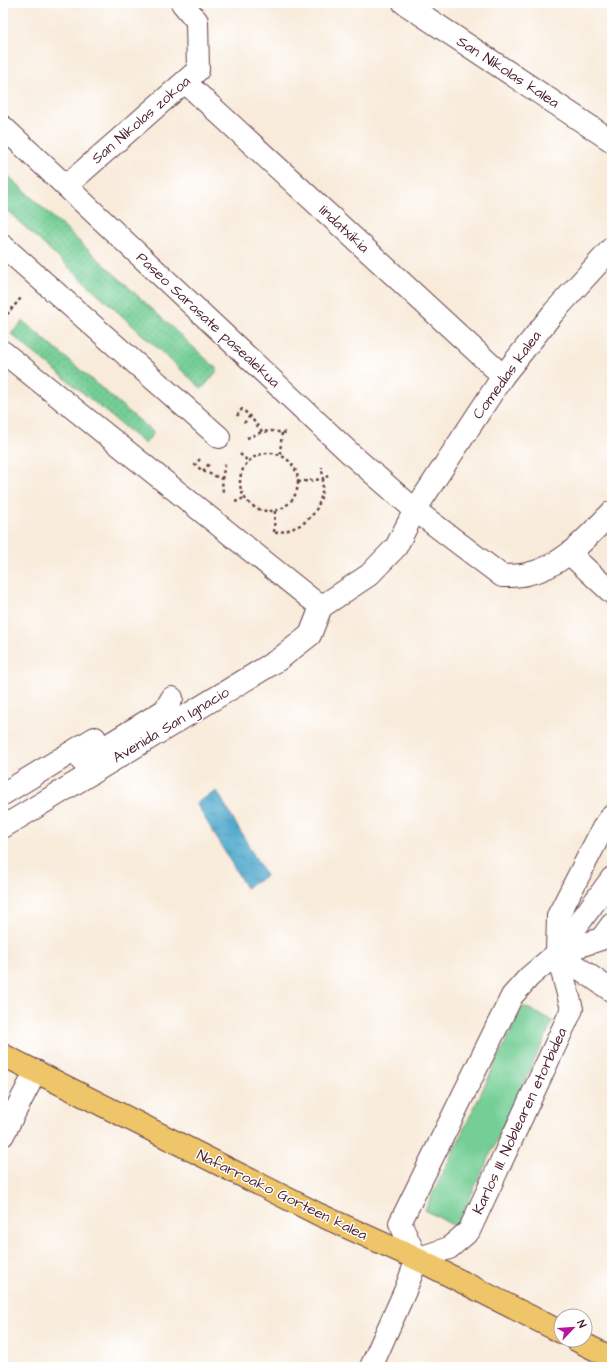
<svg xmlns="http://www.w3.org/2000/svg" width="615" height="1370" viewBox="0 0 615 1370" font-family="'Architects Daughter',sans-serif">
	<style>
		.grass { fill: #74ce95; stroke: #5f7660 }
		.garden { fill: url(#garden-dots); stroke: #5f7660 }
		.water { fill: url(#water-ripples); stroke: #4c647c }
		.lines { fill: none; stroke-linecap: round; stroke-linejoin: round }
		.minor-casing { stroke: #643e45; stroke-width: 24 }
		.major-casing { stroke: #643e45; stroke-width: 24 }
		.path { stroke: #643e45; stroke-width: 2.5; stroke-dasharray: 3 3; stroke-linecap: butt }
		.minor { stroke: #fff; stroke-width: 22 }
		.major { stroke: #eec569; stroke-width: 22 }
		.labels { text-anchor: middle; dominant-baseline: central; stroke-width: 3; stroke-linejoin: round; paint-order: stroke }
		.street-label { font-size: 15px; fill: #4a1f2b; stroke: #fff }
	</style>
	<defs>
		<pattern id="garden-dots" width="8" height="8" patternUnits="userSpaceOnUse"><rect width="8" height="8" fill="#74ce95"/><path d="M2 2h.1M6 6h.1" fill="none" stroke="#66b081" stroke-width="1.8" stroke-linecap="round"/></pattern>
		<pattern id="water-ripples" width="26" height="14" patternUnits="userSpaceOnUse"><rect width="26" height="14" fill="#4ea8cc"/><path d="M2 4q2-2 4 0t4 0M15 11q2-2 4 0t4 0" fill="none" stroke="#4388a6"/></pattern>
	</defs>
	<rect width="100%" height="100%" fill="#fff"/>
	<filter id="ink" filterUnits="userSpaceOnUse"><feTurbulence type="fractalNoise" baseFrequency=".025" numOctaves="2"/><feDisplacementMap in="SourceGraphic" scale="8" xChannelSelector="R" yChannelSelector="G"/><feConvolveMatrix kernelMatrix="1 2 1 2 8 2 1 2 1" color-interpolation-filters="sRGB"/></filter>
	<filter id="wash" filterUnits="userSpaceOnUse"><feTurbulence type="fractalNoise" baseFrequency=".012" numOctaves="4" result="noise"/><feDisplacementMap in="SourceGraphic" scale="16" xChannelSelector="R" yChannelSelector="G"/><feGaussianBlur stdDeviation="0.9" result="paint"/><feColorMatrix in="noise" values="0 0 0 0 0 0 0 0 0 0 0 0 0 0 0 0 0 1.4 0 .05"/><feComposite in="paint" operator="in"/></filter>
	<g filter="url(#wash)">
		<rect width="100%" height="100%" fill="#f8ebda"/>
		<polygon class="grass" points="523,1006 553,1021 456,1227 425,1210"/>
		<g class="garden">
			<polygon points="3,171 218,370 202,389 3,207"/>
			<polygon points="23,321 154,433 145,444 11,334"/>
		</g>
		<polygon class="water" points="217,791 266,876 246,888 196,803"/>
	</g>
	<g filter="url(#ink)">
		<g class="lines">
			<g class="minor-casing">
				<g id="minor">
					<polyline points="404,3 612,141"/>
					<polyline points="185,82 503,376"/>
					<path d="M 3,127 L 352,455 L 415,510 L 502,576 C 511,576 519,576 527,574 C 564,566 587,537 612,512"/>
					<polyline points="66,186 198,70 197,21 182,3"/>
					<polyline points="3,246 219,437"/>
					<polyline points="3,352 321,607"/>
					<polyline points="570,554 612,593"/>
					<polyline points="321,607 369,575 396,547 415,510 503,376 554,312 612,248"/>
					<polyline points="82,761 165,710 172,698"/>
					<polyline points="3,794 95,738"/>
					<polyline points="3,827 278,660 310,635 321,607"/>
					<polyline points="557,953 612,878"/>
					<polyline points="557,953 612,991"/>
					<polyline points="3,1135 36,1071"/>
					<polyline points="417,1259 449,1248 469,1231 572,1009 557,953 558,916 603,828 612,816"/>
					<polyline points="371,1367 405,1291 417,1259 400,1223 512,996 529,977 557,953 601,939 612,924"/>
				</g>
			</g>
			<g class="major-casing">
				<g id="major">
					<polyline points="3,1055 318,1214 417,1259 561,1332"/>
					<polyline points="576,1340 612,1358"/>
				</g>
			</g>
			<g class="path">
				<polyline points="3,319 21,298"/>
				<polyline points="237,416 242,409 250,416 262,432 271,431 286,433"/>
				<polyline points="244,423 250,416"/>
				<polyline points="247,438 262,432"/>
				<circle cx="269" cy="482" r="29"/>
				<polyline points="240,454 248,461"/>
				<polyline points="280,454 282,432"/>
				<polyline points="200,459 195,465 203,471 222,479 223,492"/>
				<polyline points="203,471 209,464"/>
				<polyline points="222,479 225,464"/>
				<polyline points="298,482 323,479 322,467"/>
				<polyline points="235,502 244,498"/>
				<polyline points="274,532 275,510"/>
				<path d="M 275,533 C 307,528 323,512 323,479 L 331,474"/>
			</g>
			<use href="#minor" class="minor"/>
			<use href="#major" class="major"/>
		</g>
	</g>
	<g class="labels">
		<g class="street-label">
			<text transform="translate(508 72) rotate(33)">San Nikolas kalea</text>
			<text transform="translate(141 120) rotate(-41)">San Nikolas zokoa</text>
			<text transform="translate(344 229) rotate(43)">Iindatxikia</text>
			<text transform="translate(208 320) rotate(43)">Paseo Sarasate pasealekua</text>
			<text transform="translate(507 375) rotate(-54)">Comedias kalea</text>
			<text transform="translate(171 725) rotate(-31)">Avenida San Ignacio</text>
			<text transform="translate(520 1121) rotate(-65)">Karlos III. Noblearen etorbidea</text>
			<text transform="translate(282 1195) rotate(26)">Nafarroako Gorteen kalea</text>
		</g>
	</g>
	<rect width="615" height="1370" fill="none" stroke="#fff" stroke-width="16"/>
	<g transform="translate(573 1328) rotate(65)"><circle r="19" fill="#ffffff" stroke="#b7a5aa"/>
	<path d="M0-3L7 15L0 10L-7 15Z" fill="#b5179e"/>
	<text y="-6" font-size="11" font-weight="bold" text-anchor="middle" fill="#4a1f2b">N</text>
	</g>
</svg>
